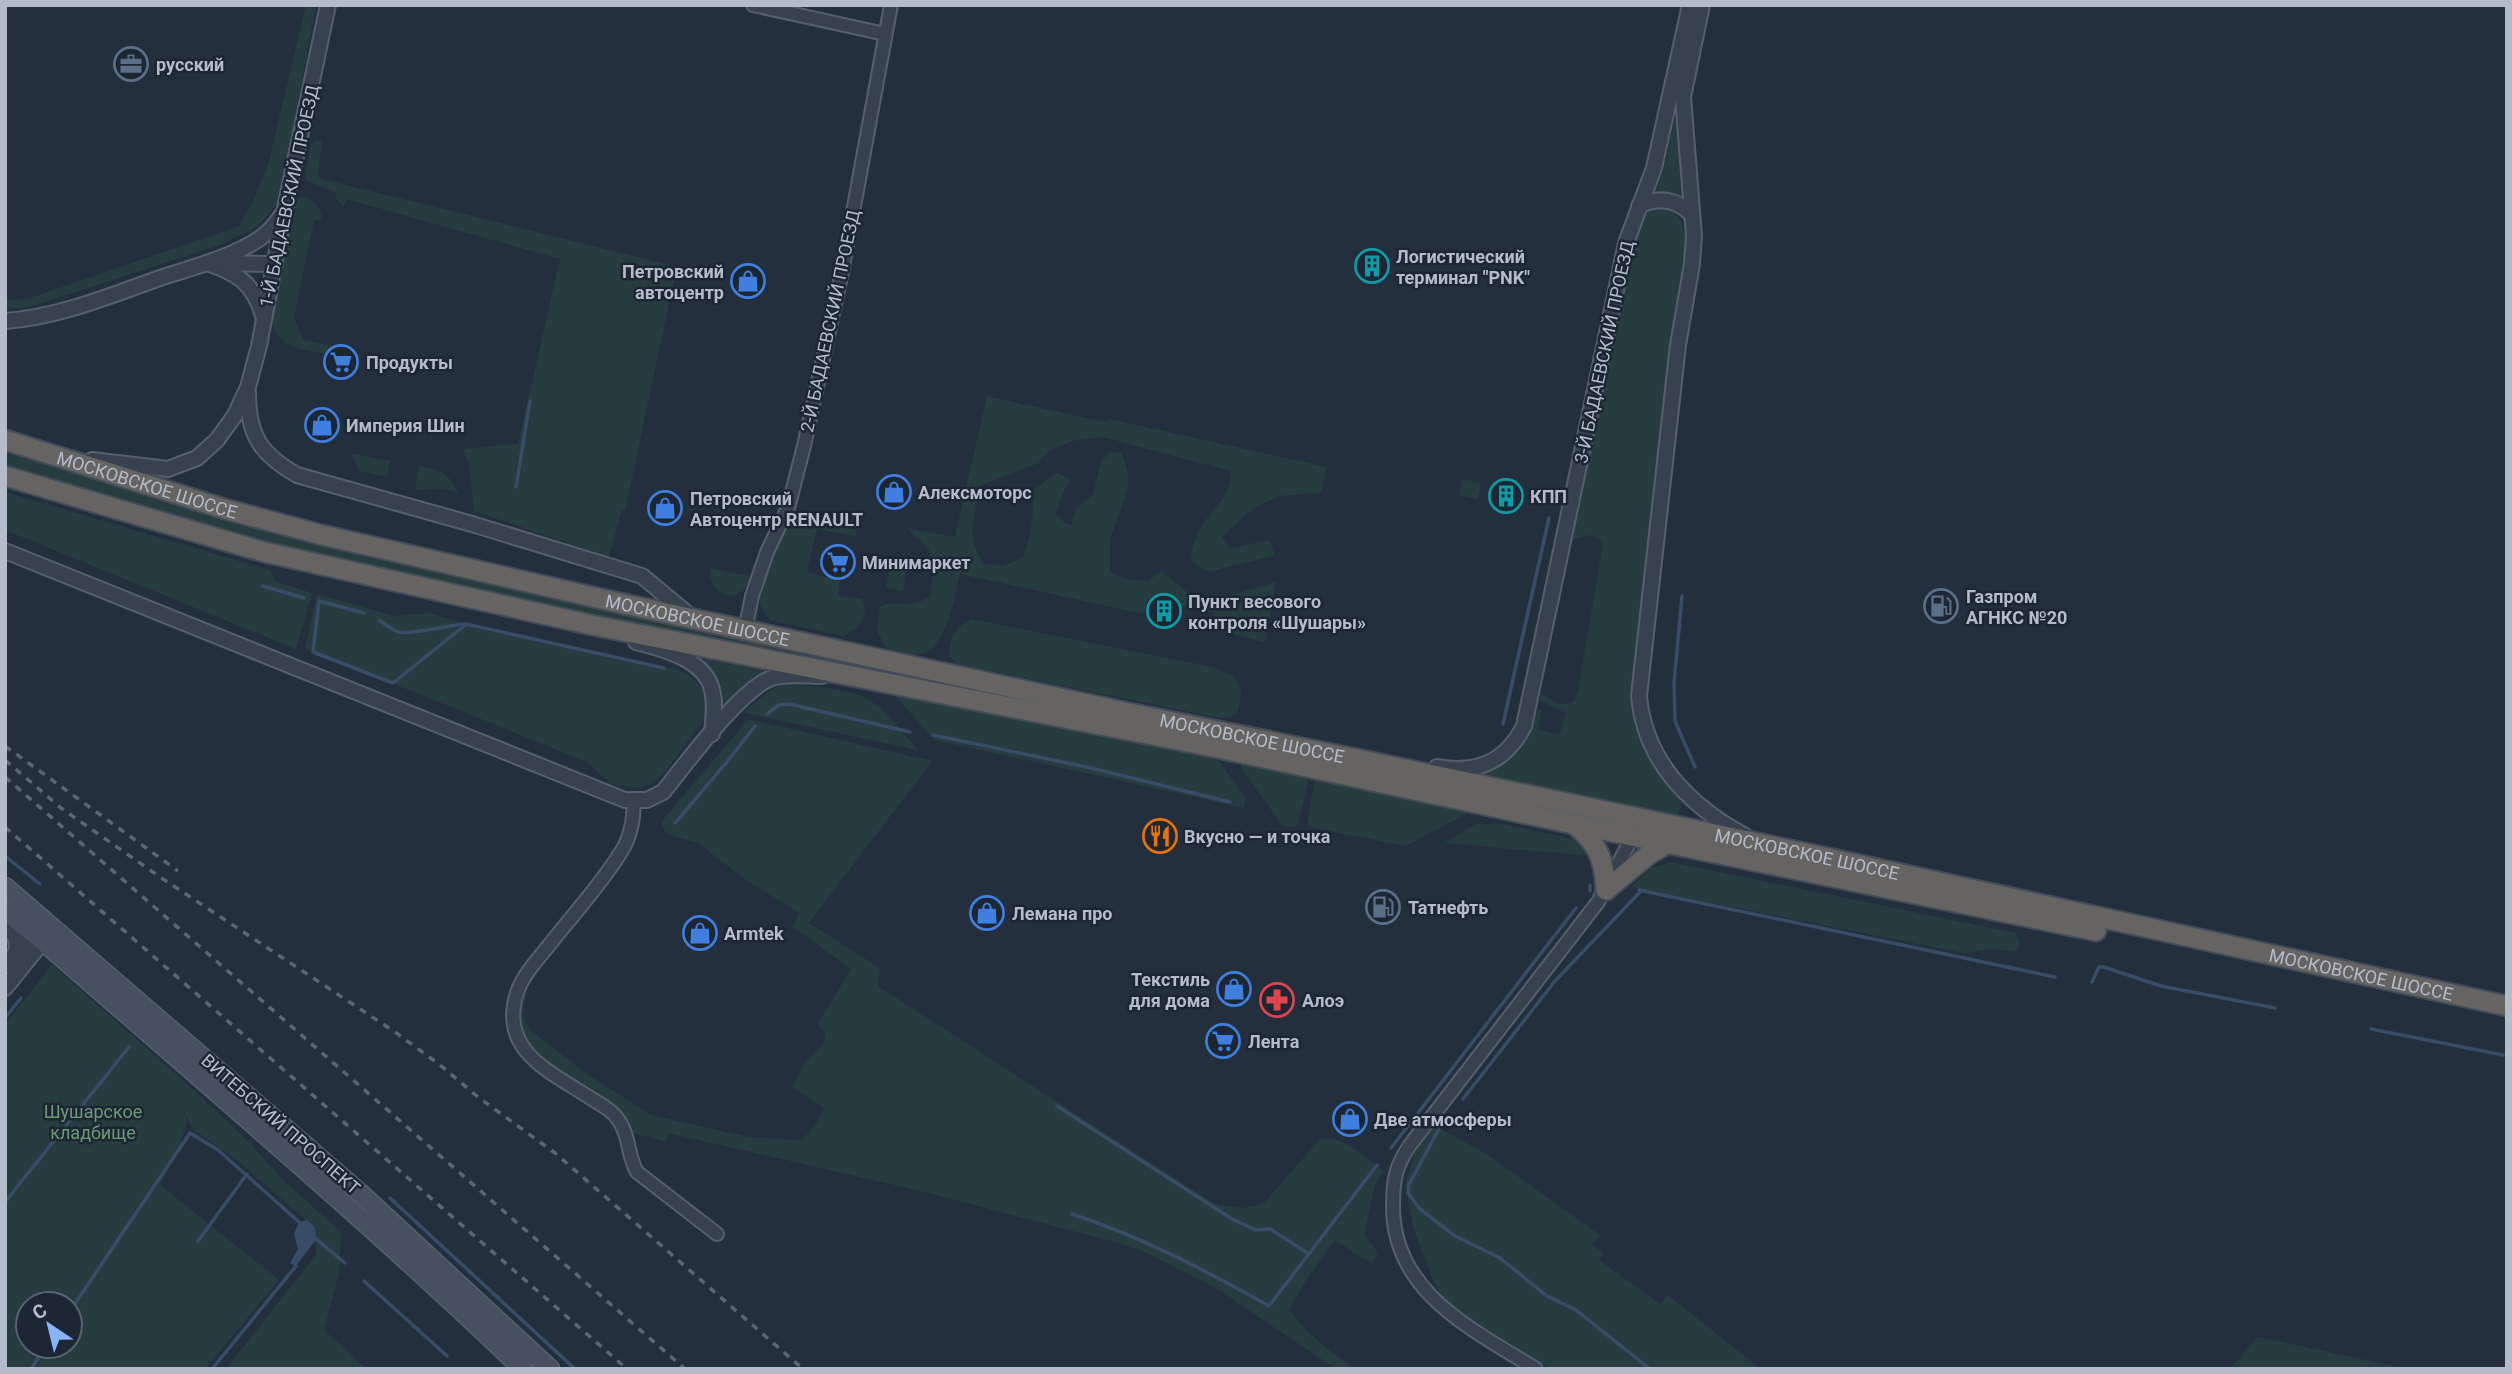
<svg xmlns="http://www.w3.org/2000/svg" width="2512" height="1374" viewBox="0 0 2512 1374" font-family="Roboto,sans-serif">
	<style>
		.green { fill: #263c3f; fill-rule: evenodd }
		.water { fill: #394c67 }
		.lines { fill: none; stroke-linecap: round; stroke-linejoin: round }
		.stream { stroke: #394c67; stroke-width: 3.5 }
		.minor-casing { stroke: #565f6c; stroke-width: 16 }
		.tertiary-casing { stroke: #565f6c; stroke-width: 18 }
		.secondary-casing { stroke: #565f6c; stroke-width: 21 }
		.trunk-casing { stroke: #434c59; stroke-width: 23 }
		.minor { stroke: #38414e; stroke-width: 12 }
		.tertiary { stroke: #38414e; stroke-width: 14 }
		.secondary { stroke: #465061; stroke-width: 18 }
		.trunk { stroke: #656462; stroke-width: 19 }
		.rail { stroke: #5a6575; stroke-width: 3.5; stroke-dasharray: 7 7; stroke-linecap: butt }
		.labels { text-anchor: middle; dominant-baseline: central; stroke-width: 5; stroke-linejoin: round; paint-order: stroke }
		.poi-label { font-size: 18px; font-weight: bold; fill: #b4bcc9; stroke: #1d2633; text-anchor: start }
		.street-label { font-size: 18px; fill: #b4bcc9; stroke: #1d2633 }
		.park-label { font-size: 18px; fill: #6b9a76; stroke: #1d2633 }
	</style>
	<rect width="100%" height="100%" fill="#242f3e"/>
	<g class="green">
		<polygon points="306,5 316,5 280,199 270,212 258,226 220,245 45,302 23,308 5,309 5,300 30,298 239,226 253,201 268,165"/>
		<polygon points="1674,120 1678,122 1682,197 1680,198 1670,194 1658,194 1656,191 1664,169"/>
		<polygon points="317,140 322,142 318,176 322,179 674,266 676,271 625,511 622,510 609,557 474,511 470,468 463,449 518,444 560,259 346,199 344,207 337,200 335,192 307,181 305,175 311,144"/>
		<path d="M 305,196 C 315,203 323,208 321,221 L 314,220 L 294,318 L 303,340 L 332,346 L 329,355 C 301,348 281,351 270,320 L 290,208 L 296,200 Z"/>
		<path d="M 1662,207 L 1673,211 L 1681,221 L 1688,246 L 1671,341 L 1633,698 C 1635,742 1654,770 1682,803 L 1677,818 L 1475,776 L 1476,773 C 1513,758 1525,750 1537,710 L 1542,710 L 1538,729 L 1559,735 L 1566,713 L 1540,701 L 1542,693 C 1552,702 1561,708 1574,701 L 1578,691 L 1603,542 L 1591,535 L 1573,539 L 1636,233 C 1640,219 1646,210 1662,207 Z"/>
		<path d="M 987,396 L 1105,422 L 1109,419 L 1327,467 L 1321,493 L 1279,496 L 1252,509 L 1221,538 L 1231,548 L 1269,540 L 1275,555 C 1261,559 1246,563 1231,566 C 1210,571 1211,576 1191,560 C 1192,550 1195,537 1200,528 C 1211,510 1234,494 1230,471 L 1103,437 L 1072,441 L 1050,451 L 1034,465 L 981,485 C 975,512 964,542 985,564 L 1002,566 L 1023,558 C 1031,535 1034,515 1033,490 L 1057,473 L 1071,479 L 1064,490 L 1055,514 L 1065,523 L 1071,525 L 1076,509 L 1093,495 L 1101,462 L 1110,452 L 1122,453 L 1128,474 L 1128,488 L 1110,540 L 1110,573 L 1127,579 L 1148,581 L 1161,571 L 1190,594 L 1207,602 L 1276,582 L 1265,642 L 1216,630 L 1215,613 L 1148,598 L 1144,614 L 960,574 C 954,596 947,657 913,655 C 904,655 894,650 886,648 L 877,631 L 880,607 C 896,597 910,611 930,596 C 932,581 937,561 927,547 C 921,540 913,536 907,528 L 955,537 Z"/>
		<polygon points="5,449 304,542 441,574 832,657 831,663 729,643 298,550 5,467"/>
		<polygon points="351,453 390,461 387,477 360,471"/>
		<path d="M 419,466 C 440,469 451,474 459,496 C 448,484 430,491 415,489 Z"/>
		<polygon points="1462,479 1481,483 1478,499 1459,495"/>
		<polygon points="5,492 270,570 275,581 312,593 296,649 5,530"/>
		<path d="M 805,516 L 857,530 L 855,536 L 817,529 L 807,572 L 840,581 L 838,596 L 862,599 C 871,616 858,629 844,636 L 770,620 L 761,607 L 758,595 L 772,554 L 794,518 Z"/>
		<polygon points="891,558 908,561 903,591 886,588"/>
		<path d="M 710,568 L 753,577 C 742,604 708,601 710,568 Z"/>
		<path d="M 317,594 L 395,616 L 429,613 L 466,624 L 663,668 C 680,666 700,680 705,697 C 707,702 706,709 707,715 L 666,771 L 651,784 L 639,788 L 611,784 L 587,762 L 305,648 Z"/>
		<path d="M 972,619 L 1213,667 C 1240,677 1246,685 1237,713 L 1229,718 L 1214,717 L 957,664 L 949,655 C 949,636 956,628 972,619 Z"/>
		<polygon points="705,659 762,671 764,674 725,705 720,704 702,663"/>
		<path d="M 783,685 C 808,686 841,687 864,697 C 885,707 903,733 918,750 L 746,713 L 745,710 L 773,689 Z"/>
		<polygon points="895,691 1213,754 1245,796 1244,808 935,740 894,695"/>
		<path d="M 751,720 L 932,761 L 809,923 L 880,968 L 878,986 L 1212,1202 C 1231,1208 1247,1211 1265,1202 L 1320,1139 L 1332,1138 L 1349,1145 L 1384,1171 L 1375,1185 L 1364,1234 L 1378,1253 L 1372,1264 L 1335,1240 L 1305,1282 L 1289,1310 C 1307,1334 1331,1352 1355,1369 L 1336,1369 L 1219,1290 L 1147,1253 L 1122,1244 L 929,1193 L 668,1133 L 666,1142 L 633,1133 C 628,1124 622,1113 614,1106 C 579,1072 493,1054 528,991 C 523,1006 521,1015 529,1029 L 587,1074 L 651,1115 L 748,1137 L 802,1140 L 816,1124 L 824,1108 L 792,1087 L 804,1064 L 824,1044 L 825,1032 L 817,1025 L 851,969 L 793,927 L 799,913 L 742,877 L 698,843 L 666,834 L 661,822 L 747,721 Z"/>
		<polygon points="1241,762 1299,773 1307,778 1308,783 1298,824 1294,827 1282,825 1241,768"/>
		<polygon points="1322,774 1466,808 1466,814 1406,846 1310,827 1307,823 1315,780"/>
		<polygon points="1476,824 1503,824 1577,840 1592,856 1444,843"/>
		<polygon points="1671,862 2016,933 2020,945 2014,952 1994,949 1963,953 1631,887 1652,868"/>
		<path d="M 52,965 L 185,1082 L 251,1144 L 280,1177 L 341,1232 L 339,1273 L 324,1330 L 367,1369 L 226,1369 L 316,1255 L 315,1228 L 244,1166 L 193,1129 L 183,1109 L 187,1121 L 180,1146 L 160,1185 L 279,1280 L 205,1369 L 5,1369 L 5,1024 ZM 28,1304 L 70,1304 L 70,1346 L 28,1346 Z"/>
		<polygon points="1435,1126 1485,1153 1600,1235 1592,1245 1604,1253 1599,1260 1660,1304 1668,1295 1761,1369 1551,1369 1471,1319 1443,1297 1433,1280 1413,1227 1405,1185 1414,1154"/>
		<polygon points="2258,1337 2409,1369 2230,1369"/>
	</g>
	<polygon class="water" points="307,1220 315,1228 316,1239 296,1266 290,1263 298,1249 294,1234 299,1222"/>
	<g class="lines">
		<g class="stream">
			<polyline points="516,487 530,401"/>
			<polyline points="263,586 304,598"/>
			<polyline points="1682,596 1674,683 1675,721 1695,767"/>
			<polyline points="364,613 319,601 313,652 393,683 464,626"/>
			<path d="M 379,620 C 385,624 392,629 398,632 C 410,635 450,625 466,624 L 664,668"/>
			<polyline points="767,714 779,705 789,704 910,732"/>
			<polyline points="1503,724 1549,518"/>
			<polyline points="933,735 1091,768 1230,802"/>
			<polyline points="675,823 726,763 755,726"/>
			<polyline points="5,856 40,884"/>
			<polyline points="1639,890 2055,977"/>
			<polyline points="1590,891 1590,885"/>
			<polyline points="2092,982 2099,967 2104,967 2161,986 2275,1008"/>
			<polyline points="5,1018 21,998"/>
			<polyline points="2371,1029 2503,1055"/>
			<polyline points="1463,1099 1555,981 1641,891"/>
			<polyline points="1057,1106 1232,1219 1256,1230 1270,1229 1309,1254"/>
			<polyline points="1439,1129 1409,1184 1408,1193 1420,1209 1455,1236 1500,1258 1547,1296 1576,1310 1650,1369"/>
			<polyline points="1391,1148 1576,908"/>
			<polyline points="390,1198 575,1369"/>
			<polyline points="5,1202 129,1047"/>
			<path d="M 1072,1214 C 1142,1237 1205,1270 1269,1306 L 1377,1165"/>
			<polyline points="316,1239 345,1263"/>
			<polyline points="198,1241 247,1174"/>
			<polyline points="364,1281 447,1356"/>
			<polyline points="70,1311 190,1133 218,1150 299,1222"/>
			<polyline points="31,1369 46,1346"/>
			<polyline points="212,1369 296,1266"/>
		</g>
		<g class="minor-casing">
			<g id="minor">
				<polyline points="753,5 885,34"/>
				<polyline points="745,631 752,596 767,552 788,508 804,446 842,272 891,5"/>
				<path d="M 633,801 C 635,816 630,839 621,852 C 600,886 571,917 546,949 C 535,962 522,977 517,993 C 498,1051 551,1072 592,1099 C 600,1104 612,1110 617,1118 C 630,1134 627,1155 637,1172 L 717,1234"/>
				<path d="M 1536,1369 C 1472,1329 1392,1292 1393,1205 C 1393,1180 1396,1165 1410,1145 L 1598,902 L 1635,832"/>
			</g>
		</g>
		<g class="tertiary-casing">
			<g id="tertiary">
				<path d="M 1702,5 L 1683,97 L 1694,236 L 1692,264 L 1678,345 L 1639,696 C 1645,762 1690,806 1745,836"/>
				<path d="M 1639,206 C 1659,196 1677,199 1692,215"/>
				<path d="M 207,263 C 237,273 254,283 263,316"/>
				<polyline points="217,263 275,264"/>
				<path d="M 5,321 C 59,317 109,296 160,278 C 193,267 230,258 259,239 C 269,232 275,226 281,216"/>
				<path d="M 248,392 C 248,435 260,454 297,475 L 472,524 L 642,576 L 690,616"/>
				<polyline points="92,460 168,469 197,458 217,440 235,415 248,387 259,346 285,208 328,5"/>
				<path d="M 5,551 L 625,800 L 647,800 L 663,792 C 686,764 740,689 772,678 C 787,673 806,676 822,676"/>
				<path d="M 636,642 C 663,649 705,659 712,690 C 716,704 713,720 712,734"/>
				<path d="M 1437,767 C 1476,774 1505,763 1524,726 L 1626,243 L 1654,168 L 1690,5"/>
				<polyline points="5,925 16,938 17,951"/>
				<polyline points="5,966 17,951 41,930"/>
				<polyline points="5,988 43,941 46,933"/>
			</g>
		</g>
		<g class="secondary-casing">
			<g id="secondary">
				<polyline points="5,887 361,1194 550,1369"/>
				<path d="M 5,911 L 43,941 C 204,1082 368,1220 523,1369"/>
			</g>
		</g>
		<g class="trunk-casing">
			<g id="trunk">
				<path id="s1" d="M 5,440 L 225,509 L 322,535 L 606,600 L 1134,714 L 1357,759 L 1819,856 L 2507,1006"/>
				<polyline points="5,476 264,552 592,625 1213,747 1574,824 2096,931"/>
				<path d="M 1575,825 C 1599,845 1604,859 1606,890"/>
				<polyline points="1606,890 1648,855 1668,843"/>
			</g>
		</g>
		<use href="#minor" class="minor"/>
		<use href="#tertiary" class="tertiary"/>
		<use href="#secondary" class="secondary"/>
		<use href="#trunk" class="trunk"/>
		<g class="rail">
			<polyline points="5,746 178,871"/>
			<polyline points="5,760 61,808 160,877 395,1032 440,1065 478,1097 555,1153 803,1369"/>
			<polyline points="5,777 685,1369"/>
			<polyline points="5,827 627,1369"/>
		</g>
	</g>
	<defs>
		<g id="office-ring" transform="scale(1.75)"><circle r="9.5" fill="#1d2633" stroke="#5c6f8a" stroke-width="1.5"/><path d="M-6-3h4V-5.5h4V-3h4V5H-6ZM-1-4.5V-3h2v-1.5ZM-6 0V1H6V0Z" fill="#5c6f8a"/></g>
		<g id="building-ring" transform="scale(1.75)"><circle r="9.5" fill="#1d2633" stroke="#0f9aa8" stroke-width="1.5"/><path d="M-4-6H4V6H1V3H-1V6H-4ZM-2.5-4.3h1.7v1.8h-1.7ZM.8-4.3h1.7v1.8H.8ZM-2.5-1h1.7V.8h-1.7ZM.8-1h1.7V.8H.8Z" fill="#0f9aa8"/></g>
		<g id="shop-ring" transform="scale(1.75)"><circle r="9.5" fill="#1d2633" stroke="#3f7fe0" stroke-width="1.5"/><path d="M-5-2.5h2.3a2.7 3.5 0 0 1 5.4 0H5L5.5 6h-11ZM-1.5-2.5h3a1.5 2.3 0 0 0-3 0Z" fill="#3f7fe0"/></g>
		<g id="supermarket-ring" transform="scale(1.75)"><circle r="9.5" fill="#1d2633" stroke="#3f7fe0" stroke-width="1.5"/><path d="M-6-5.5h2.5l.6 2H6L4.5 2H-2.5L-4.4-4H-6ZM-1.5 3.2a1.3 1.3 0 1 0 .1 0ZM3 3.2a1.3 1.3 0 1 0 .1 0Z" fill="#3f7fe0"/></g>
		<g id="fuel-ring" transform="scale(1.75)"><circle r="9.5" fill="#1d2633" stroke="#5c6f8a" stroke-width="1.5"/><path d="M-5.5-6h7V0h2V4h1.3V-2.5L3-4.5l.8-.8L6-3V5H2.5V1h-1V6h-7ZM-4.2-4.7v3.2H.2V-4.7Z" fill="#5c6f8a"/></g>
		<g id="restaurant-ring" transform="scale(1.75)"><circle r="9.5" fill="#1d2633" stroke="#e8710a" stroke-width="1.5"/><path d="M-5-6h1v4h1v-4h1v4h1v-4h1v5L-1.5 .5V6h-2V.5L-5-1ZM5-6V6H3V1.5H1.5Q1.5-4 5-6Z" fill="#e8710a"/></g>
		<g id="pharmacy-ring" transform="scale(1.75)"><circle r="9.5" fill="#1d2633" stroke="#e0444e" stroke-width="1.5"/><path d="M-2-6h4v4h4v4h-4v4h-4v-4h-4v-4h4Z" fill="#e0444e"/></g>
	</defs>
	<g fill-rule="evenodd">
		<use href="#office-ring" x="131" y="64"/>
		<use href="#building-ring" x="1372" y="266"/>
		<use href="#shop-ring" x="748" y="281"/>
		<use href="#supermarket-ring" x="341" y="362"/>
		<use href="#shop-ring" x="322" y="425"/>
		<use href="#shop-ring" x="894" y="492"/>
		<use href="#building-ring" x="1506" y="496"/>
		<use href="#shop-ring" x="665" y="508"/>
		<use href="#supermarket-ring" x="838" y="562"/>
		<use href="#fuel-ring" x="1941" y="606"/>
		<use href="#building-ring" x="1164" y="611"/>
		<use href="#restaurant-ring" x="1160" y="836"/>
		<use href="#fuel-ring" x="1383" y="907"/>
		<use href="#shop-ring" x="987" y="913"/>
		<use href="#shop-ring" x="700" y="933"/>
		<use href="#shop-ring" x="1234" y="989"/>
		<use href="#pharmacy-ring" x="1277" y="1000"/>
		<use href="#supermarket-ring" x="1223" y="1041"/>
		<use href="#shop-ring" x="1350" y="1119"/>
	</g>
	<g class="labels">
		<g class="poi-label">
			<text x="156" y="64">русский</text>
			<text x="1396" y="256">Логистический<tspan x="1396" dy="21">терминал "PNK"</tspan></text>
			<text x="724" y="271" text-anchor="end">Петровский<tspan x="724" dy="21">автоцентр</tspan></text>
			<text x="366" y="362">Продукты</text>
			<text x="346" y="425">Империя Шин</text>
			<text x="918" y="492">Алексмоторс</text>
			<text x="1530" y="496">КПП</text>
			<text x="690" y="498">Петровский<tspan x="690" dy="21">Автоцентр RENAULT</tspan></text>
			<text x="862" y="562">Минимаркет</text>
			<text x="1966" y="596">Газпром<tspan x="1966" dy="21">АГНКС №20</tspan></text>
			<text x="1188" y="601">Пункт весового<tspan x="1188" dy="21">контроля «Шушары»</tspan></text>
			<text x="1184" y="836">Вкусно — и точка</text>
			<text x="1408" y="907">Татнефть</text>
			<text x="1012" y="913">Лемана про</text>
			<text x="724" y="933">Armtek</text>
			<text x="1210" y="979" text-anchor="end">Текстиль<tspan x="1210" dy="21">для дома</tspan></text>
			<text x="1302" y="1000">Алоэ</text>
			<text x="1248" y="1041">Лента</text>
			<text x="1374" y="1119">Две атмосферы</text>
		</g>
		<g class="street-label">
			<text transform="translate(289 196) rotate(-78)">1-Й БАДАЕВСКИЙ ПРОЕЗД</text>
			<text transform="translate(830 321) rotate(-78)">2-Й БАДАЕВСКИЙ ПРОЕЗД</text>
			<text transform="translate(1604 352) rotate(-78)">3-Й БАДАЕВСКИЙ ПРОЕЗД</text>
			<text stroke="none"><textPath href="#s1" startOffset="149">МОСКОВСКОЕ ШОССЕ</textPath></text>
			<text stroke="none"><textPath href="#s1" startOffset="716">МОСКОВСКОЕ ШОССЕ</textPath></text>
			<text stroke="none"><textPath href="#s1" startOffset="1283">МОСКОВСКОЕ ШОССЕ</textPath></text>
			<text stroke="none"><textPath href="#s1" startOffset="1850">МОСКОВСКОЕ ШОССЕ</textPath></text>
			<text stroke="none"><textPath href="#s1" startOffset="2417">МОСКОВСКОЕ ШОССЕ</textPath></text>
			<text transform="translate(281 1124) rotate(41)">ВИТЕБСКИЙ ПРОСПЕКТ</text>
		</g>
		<g class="park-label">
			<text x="93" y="1111">Шушарское<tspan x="93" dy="21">кладбище</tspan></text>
		</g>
	</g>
	<rect width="2512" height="1374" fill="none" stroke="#b4bcc9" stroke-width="14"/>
	<g transform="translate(49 1325) rotate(325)"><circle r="33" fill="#1d2633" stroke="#59626f" stroke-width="2"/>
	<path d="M0-5L12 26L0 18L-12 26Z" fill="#8ab4f8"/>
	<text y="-10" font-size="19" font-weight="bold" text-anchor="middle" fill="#b4bcc9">С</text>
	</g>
</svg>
